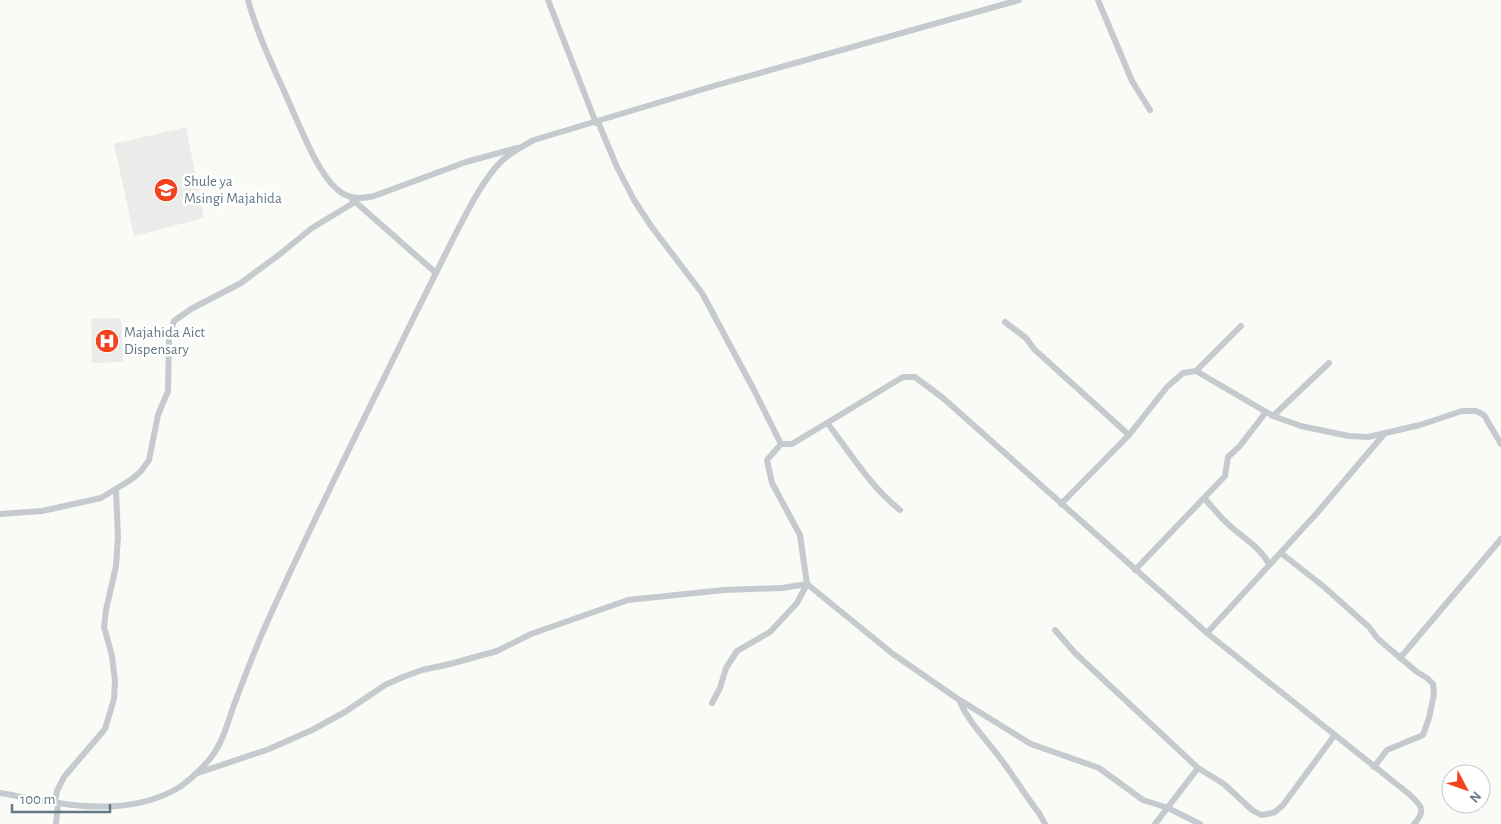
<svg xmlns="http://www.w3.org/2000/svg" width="1501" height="824" viewBox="0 0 1501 824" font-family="'Alegreya Sans',sans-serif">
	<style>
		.built { fill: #ebebea }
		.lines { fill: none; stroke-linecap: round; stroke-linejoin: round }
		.minor { stroke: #c4cacd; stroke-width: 6 }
		.labels { text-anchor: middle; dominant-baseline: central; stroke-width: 5; stroke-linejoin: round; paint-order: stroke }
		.poi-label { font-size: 15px; fill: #627885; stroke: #fff; text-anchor: start }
	</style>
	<rect width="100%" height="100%" fill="#fafaf7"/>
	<g class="built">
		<polygon points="186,127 204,218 134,236 114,144"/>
		<polygon points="121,318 123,362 92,363 91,319"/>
	</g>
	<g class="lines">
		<g class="minor">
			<path d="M 248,0 C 258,37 276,72 291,107 C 302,131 318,174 338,190 C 348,199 362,199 374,196 L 466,162 L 517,148"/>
			<polyline points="548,0 596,123"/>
			<polyline points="1098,0 1132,81 1150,110"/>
			<path d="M 598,122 L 617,167 L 634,200 L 651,226 L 702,293 L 754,390 L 781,444 L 792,444 L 903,377 L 915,377 L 943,398 L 1207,633 L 1409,794 C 1421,805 1427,810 1414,824"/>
			<polyline points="352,199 436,273"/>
			<polyline points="1005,322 1026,338 1034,349 1129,435"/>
			<polyline points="1196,371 1241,326"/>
			<polyline points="1273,416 1329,363"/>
			<path d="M 828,424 C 850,453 871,487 900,510"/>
			<path d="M 1205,499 C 1213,508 1220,517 1229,525 C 1243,538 1260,547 1269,564"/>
			<polyline points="1061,504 1129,435 1167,387 1183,373 1196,371 1273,416 1301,426 1349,436 1368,437 1420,425 1462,411 1476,411 1484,415 1501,444"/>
			<polyline points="0,514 42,511 101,498 132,479 141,471 149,460 158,415 168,391 169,338 174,321 191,309 241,283 280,254 312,228 355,202"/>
			<polyline points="1281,553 1323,586 1369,627 1378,639 1417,672 1427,678 1433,684 1434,694 1429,718 1423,735 1387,750 1374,767"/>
			<polyline points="1135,570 1225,476 1228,457 1239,447 1266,412"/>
			<polyline points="1055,630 1075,653 1198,768 1224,784 1252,810 1261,815 1268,814 1275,812 1283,805 1334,736"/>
			<polyline points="1207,633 1317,513 1385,433"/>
			<polyline points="1400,658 1501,539"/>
			<path d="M 959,700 C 968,721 983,736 997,754 C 1012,773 1024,794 1039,813 L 1045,824"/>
			<polyline points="712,703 720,688 726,668 737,651 770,632 797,603 807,584 800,535 772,483 767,460 781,444"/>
			<polyline points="195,774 269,749 312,730 345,712 385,685 403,677 422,670 450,664 497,651 531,634 628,600 724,590 782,588 807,584 893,654 955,697 1031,744 1099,768 1143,800 1168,808 1200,824"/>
			<path d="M 0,793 C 58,803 124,820 178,788 C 188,782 205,766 212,756 C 223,742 228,721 234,705 C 244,678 254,652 265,627 C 312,522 363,421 413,319 C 427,291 441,263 455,235 C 467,212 479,187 496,167 C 506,155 521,147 534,140 L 717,85 L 1019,0"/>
			<polyline points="55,802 57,791 64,777 105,729 114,699 115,681 112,656 104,627 106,610 116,566 118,537 116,490"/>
			<polyline points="56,824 58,803"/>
			<polyline points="1155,824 1198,768"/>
		</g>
	</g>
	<defs>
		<g id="school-disc" transform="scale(1.25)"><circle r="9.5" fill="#f3431e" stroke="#fff"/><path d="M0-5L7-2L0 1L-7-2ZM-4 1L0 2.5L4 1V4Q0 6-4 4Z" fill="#fff"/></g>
		<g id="hospital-disc" transform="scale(1.25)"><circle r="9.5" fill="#f3431e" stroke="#fff"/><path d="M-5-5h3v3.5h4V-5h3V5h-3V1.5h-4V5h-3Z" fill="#fff"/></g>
	</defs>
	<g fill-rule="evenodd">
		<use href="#school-disc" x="166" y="190"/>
		<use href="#hospital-disc" x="107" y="341"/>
	</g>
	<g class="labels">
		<g class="poi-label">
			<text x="184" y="181">Shule ya<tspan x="184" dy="17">Msingi Majahida</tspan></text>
			<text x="124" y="332">Majahida Aict<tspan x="124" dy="17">Dispensary</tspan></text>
		</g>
	</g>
	<g transform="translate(1466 789) rotate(131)"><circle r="24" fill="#ffffff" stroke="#c0c9ce"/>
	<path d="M0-4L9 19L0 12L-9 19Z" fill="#f3431e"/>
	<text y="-8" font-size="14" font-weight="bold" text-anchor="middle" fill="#627885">N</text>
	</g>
	<path d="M12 804v8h98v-8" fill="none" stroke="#627885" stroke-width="2.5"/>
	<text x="20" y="804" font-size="15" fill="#627885" stroke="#ffffff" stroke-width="4" paint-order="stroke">100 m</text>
</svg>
